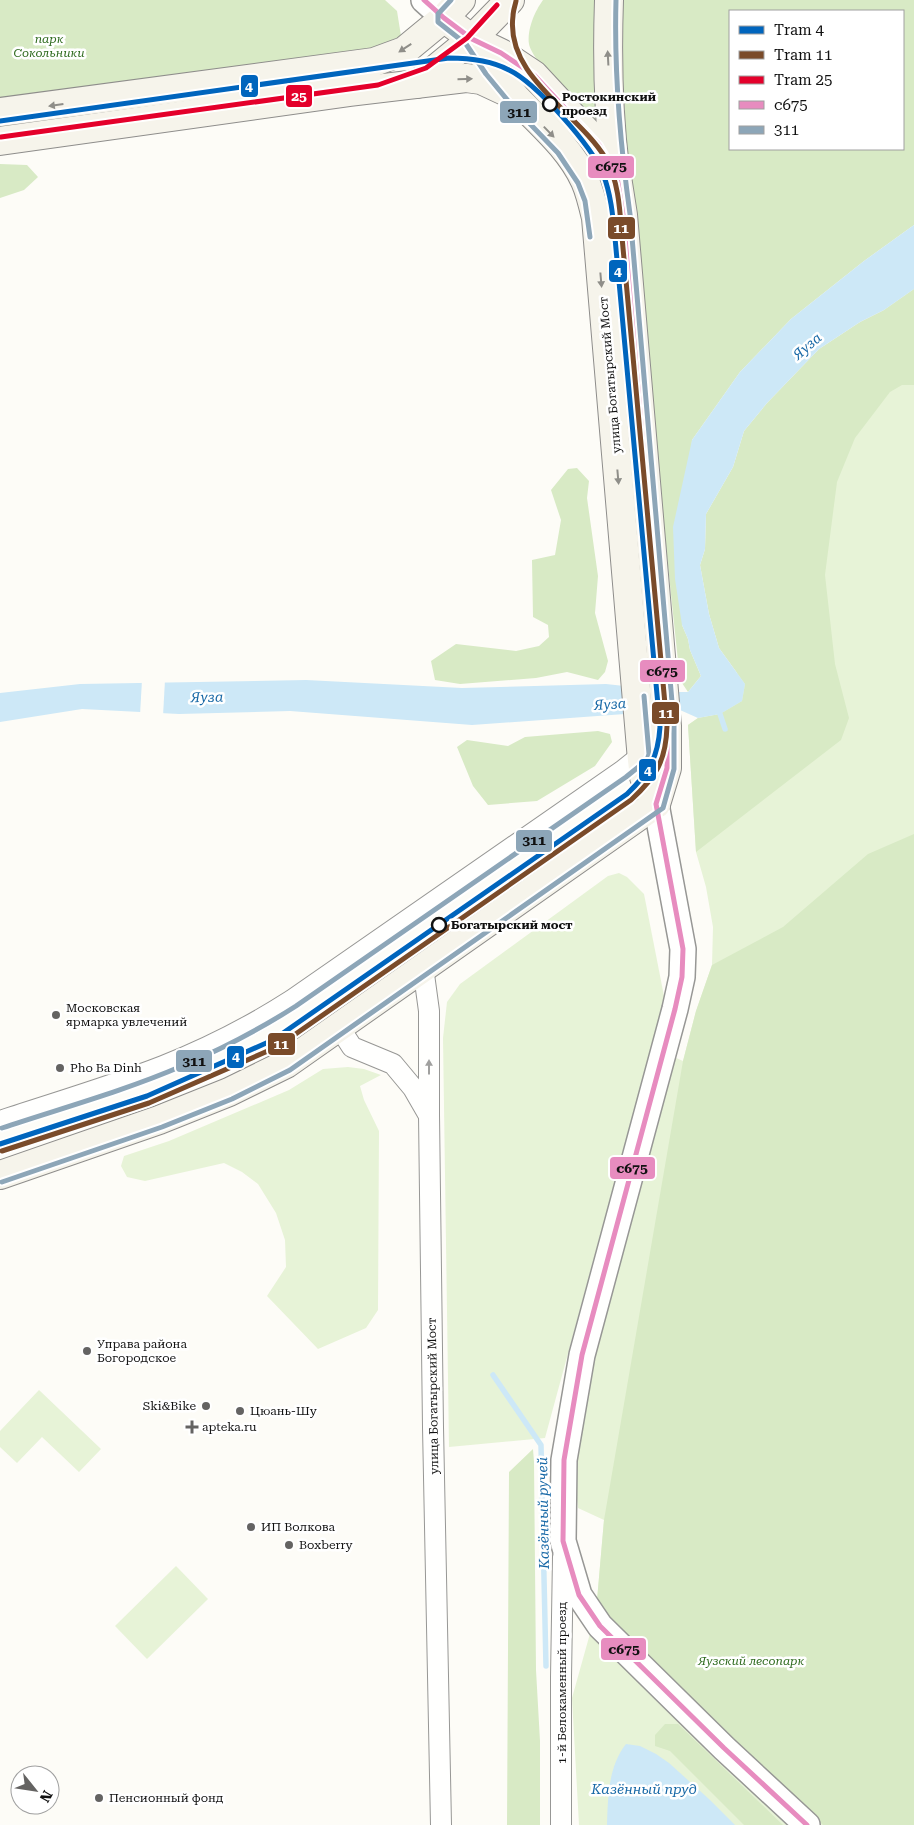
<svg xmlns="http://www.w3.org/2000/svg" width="914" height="1825" viewBox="0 0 914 1825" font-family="'Roboto Serif',serif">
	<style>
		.green { fill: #e7f3d7 }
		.forest { fill: #d8eac5; fill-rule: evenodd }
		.water { fill: #cde8f7 }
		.pier { fill: #fdfcf7 }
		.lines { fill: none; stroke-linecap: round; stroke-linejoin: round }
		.stream { stroke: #cde8f7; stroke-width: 5.5 }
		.minor-casing { stroke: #979795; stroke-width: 22 }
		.tertiary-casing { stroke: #979795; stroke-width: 28 }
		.secondary-casing { stroke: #8e8d8b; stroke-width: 30 }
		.minor { stroke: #fffffe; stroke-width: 20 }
		.tertiary { stroke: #fffffe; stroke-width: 25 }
		.secondary { stroke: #f6f4eb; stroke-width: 28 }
		.bus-1-casing { stroke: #fff; stroke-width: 9 }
		.bus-2-casing { stroke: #fff; stroke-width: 9 }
		.bus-1 { stroke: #e78cbf; stroke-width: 5 }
		.bus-2 { stroke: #8da6b8; stroke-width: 5 }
		.tram-1-casing { stroke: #fff; stroke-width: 9 }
		.tram-2-casing { stroke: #fff; stroke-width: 9 }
		.tram-3-casing { stroke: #fff; stroke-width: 9 }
		.tram-1 { stroke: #0065bd; stroke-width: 5 }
		.tram-2 { stroke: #7a4b2a; stroke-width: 5 }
		.tram-3 { stroke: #e4002b; stroke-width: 5 }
		.oneway { fill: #8f8e89 }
		.oneway2 { fill: #a0a09f }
		.stop-dot { fill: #fff; stroke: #111; stroke-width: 2.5 }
		.poi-dot { fill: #646362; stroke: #fff; stroke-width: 2 }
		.labels { text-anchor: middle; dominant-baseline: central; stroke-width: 5; stroke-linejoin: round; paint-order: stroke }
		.park-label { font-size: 12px; font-style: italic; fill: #2f6b1f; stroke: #fff }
		.stop-label { font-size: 12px; font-weight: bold; fill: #111; stroke: #fff; text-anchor: start }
		.street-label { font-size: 12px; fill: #111; stroke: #fff }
		.poi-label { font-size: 12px; fill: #111; stroke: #fff; text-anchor: start }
		.water-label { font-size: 14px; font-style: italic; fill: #1768a6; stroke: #fff }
		.line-badge { stroke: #fff; stroke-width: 2 }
		.badge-label { font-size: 14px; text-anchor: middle; font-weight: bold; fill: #fff }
		.pale-badge-label { font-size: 14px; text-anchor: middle; font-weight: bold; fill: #111 }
	</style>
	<rect width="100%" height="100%" fill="#fdfcf7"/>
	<g class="green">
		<polygon points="914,289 914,1825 579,1825 572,1698 596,1612 604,1520 578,1508 572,1458 594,1349 674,1057 683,1061 696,1011 712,965 713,927 706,887 696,852 688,725 698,718 720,714 884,310"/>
		<polygon points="619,873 627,877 644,894 664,996 659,1019 545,1438 449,1447 443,1038 447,1002 460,984 608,876"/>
		<polygon points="348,1067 364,1069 381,1075 360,1086 364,1100 379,1131 378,1310 366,1328 318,1349 267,1296 286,1267 285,1240 276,1213 258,1184 242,1172 224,1163 145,1181 127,1177 121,1166 124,1156 169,1141 289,1090 323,1069"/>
		<polygon points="39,1390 101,1449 79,1472 42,1437 17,1463 0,1447 0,1431"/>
		<polygon points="176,1566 208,1599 147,1659 115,1626"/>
	</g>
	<g class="forest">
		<polygon points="0,0 385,0 397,11 401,36 370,50 0,100"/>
		<path d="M 543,0 L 596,0 L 594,65 L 598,128 C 583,111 532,62 529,44 C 527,29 535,11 543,0 Z"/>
		<path d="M 619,0 L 914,0 L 914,225 L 864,261 L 791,319 L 740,372 L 692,440 L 682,625 L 688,639 L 690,650 L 701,676 L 688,692 L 680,680 L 629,194 ZM 730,11 L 903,11 L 903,149 L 730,149 Z"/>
		<polygon points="0,164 27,165 38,177 24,190 0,198"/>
		<polygon points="914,289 914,385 902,385 890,392 855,438 837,482 825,575 835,664 849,718 841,740 696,852 688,725 698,718 720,714 742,701 745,684 719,648 709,614 700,565 705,549 706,514 733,467 744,431 767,403 819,349 860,322 884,310"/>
		<polygon points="577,468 589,481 587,498 598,576 595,613 608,661 605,672 598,680 567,672 536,678 460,684 435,680 431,661 456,644 516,651 539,646 549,637 548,625 533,617 532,560 555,555 561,520 551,490 568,469"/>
		<polygon points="598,731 610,734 612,742 595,766 537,801 488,805 473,786 457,747 467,740 508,746 525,737"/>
		<polygon points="914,834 914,1825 823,1825 596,1612 604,1520 683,1061 696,1011 712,965 783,927 868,854"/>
		<polygon points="533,1449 534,1462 536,1670 540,1741 540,1825 507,1825 509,1472"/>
		<polygon points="665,1724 678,1724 783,1825 744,1825 670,1751 655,1746 655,1735"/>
	</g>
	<g class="water">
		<polygon points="914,225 914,289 884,310 860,322 819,349 767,403 744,431 733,467 706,514 705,549 700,565 709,614 719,648 745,684 742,701 720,714 698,718 680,710 472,725 290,711 179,714 82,709 0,722 0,693 80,684 306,680 462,688 606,684 679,692 688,692 701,676 690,650 688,639 682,625 675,579 673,527 692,440 740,372 791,319 864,261"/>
		<path d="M 626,1744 L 640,1746 L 656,1754 L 669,1763 L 710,1800 L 735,1825 L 607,1825 C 608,1797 608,1767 626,1744 Z"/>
	</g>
	<polygon class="pier" points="142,680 165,680 163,716 140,715"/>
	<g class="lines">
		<g class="stream">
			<polyline points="720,714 725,729"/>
			<polyline points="493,1375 541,1445 546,1666"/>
		</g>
		<g class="minor-casing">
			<g id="minor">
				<polyline points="423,967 429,1011 429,1115 433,1427 441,1825"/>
				<polyline points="339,1027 352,1047 393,1064 413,1088 428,1114"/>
				<path d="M 0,1121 C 54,1103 109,1087 163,1066 C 206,1049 253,1025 292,1000 L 622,771 L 642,755 L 653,753"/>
				<polyline points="561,1825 561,1677 563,1557"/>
			</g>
		</g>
		<g class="tertiary-casing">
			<g id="tertiary">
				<polyline points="424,0 444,18"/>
				<polyline points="656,804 683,949 682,977 675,1009 582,1355 564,1460 563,1541 579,1595 600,1626 724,1748 807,1825"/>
			</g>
		</g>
		<g class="secondary-casing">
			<g id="secondary">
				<path d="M 609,0 C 607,56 608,112 615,168"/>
				<polyline points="444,18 472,39 501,53 534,75 599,145 611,164 617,177 623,215 667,726 667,768 656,804"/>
				<path d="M 474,42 C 487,61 501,80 516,98 C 541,124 570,148 585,181 C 590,192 593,205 596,218 L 642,760 L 644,777 L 656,804"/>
				<polyline points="417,84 472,39 510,0"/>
				<polyline points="0,112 374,62 404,51 444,18 461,0"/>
				<polyline points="0,141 350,92 466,78 481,80 511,94"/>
				<polyline points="0,1175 159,1120 229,1092 286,1064 656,804"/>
			</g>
		</g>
		<use href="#minor" class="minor"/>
		<use href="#tertiary" class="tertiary"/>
		<use href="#secondary" class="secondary"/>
		<g class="bus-1-casing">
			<polyline id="bus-1" points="424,0 444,18 472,39 501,53 534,75 599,145 617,177 623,215 667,726 667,768 656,804 683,949 682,977 675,1009 582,1355 564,1460 563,1541 579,1595 600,1626 724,1748 807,1825"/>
		</g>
		<g class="bus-2-casing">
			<g id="bus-2">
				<polyline points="451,0 438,14 438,22 466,44 486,74 509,102 558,153 578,183 585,201 590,237"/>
				<path d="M 2,1128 C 62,1108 124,1091 182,1066 C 222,1049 260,1029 296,1006 L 626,777 L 647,760 L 649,754 L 644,696"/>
				<path d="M 2,1182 L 162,1127 L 232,1099 L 290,1070 L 663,808 L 674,769 L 674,725 L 630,214 C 620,143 614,72 616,0"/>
			</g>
		</g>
		<use href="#bus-1" class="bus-1"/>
		<use href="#bus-2" class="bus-2"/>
		<g class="tram-1-casing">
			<path id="tram-1" d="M 0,121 L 449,58 C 470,58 490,60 509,70 C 536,83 592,146 603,174 C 611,194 613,217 615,238 L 660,727 C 658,758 649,773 627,794 L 273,1040 L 147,1096 L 0,1144"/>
		</g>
		<g class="tram-2-casing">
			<path id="tram-2" d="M 2,1151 L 149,1103 L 277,1047 L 631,800 C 656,777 666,761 667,726 L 622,237 C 620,212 619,182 606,159 C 579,113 505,77 513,16 C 513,11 515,6 516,1"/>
		</g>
		<g class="tram-3-casing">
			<polyline id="tram-3" points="1,137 378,85 426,68 467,38 497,5"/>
		</g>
		<use href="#tram-1" class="tram-1"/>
		<use href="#tram-2" class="tram-2"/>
		<use href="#tram-3" class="tram-3"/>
	</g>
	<defs><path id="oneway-solid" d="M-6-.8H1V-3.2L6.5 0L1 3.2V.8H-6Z" transform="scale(1.25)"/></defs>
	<g class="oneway">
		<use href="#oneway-solid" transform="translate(405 48) rotate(147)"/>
		<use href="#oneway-solid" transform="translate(608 58) rotate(-93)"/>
		<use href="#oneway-solid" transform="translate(465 79) rotate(-1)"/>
		<use href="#oneway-solid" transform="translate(56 105) rotate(172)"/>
		<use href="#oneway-solid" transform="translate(549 132) rotate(46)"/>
		<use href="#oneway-solid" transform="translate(601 280) rotate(85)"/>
		<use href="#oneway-solid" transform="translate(618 477) rotate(85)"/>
	</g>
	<use class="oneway2" href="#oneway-solid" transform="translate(429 1067) rotate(-90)"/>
	<g class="stop-dot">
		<circle cx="550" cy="104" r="7"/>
		<circle cx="439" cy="925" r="7"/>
	</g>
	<g class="poi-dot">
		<circle cx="56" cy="1015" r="5"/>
		<circle cx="60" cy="1068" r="5"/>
		<circle cx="87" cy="1351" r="5"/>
		<circle cx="206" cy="1406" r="5"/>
		<circle cx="240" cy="1411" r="5"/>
		<path d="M189.5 1419.5h5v5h5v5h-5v5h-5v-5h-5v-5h5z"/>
		<circle cx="251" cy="1527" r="5"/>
		<circle cx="289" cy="1545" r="5"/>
		<circle cx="99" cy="1798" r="5"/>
	</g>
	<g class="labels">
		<g class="park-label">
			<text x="49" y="39">парк<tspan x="49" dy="14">Сокольники</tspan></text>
			<text x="751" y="1661">Яузский лесопарк</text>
		</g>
		<g class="stop-label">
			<text x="562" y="97">Ростокинский<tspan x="562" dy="14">проезд</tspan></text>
			<text x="451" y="925">Богатырский мост</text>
		</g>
		<g class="street-label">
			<text transform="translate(610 375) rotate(-95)">улица Богатырский Мост</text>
			<text transform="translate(433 1396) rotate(-91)">улица Богатырский Мост</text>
			<text transform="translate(562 1683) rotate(-90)">1-й Белокаменный проезд</text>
		</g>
		<g class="poi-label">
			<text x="66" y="1008">Московская<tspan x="66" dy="14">ярмарка увлечений</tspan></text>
			<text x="70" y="1068">Pho Ba Dinh</text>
			<text x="97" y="1344">Управа района<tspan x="97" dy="14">Богородское</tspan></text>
			<text x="196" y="1406" text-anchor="end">Ski&amp;Bike</text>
			<text x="250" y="1411">Цюань-Шу</text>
			<text x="202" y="1427">apteka.ru</text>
			<text x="261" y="1527">ИП Волкова</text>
			<text x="299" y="1545">Boxberry</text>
			<text x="109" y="1798">Пенсионный фонд</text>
		</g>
		<g class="water-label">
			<text transform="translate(807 346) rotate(-41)">Яуза</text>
			<text transform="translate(207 697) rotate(-1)">Яуза</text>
			<text transform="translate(610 704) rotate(-4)">Яуза</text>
			<text transform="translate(543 1513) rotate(-91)">Казённый ручей</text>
			<text x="644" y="1789">Казённый пруд</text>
		</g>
	</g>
	<g class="line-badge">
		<rect x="240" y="74" width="19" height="24" rx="5" fill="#0065bd"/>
		<rect x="285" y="84" width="28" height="24" rx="5" fill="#e4002b"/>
		<rect x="499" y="100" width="39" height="24" rx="5" fill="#8da6b8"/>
		<rect x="587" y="155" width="48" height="24" rx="5" fill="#e78cbf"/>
		<rect x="607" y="216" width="29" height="24" rx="5" fill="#7a4b2a"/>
		<rect x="608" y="259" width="20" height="24" rx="5" fill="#0065bd"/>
		<rect x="639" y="659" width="47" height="24" rx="5" fill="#e78cbf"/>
		<rect x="651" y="701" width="29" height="24" rx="5" fill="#7a4b2a"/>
		<rect x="638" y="758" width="19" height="24" rx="5" fill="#0065bd"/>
		<rect x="515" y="829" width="38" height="24" rx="5" fill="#8da6b8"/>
		<rect x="267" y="1032" width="29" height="24" rx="5" fill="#7a4b2a"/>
		<rect x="226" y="1045" width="19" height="24" rx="5" fill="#0065bd"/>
		<rect x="175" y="1049" width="38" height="24" rx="5" fill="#8da6b8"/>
		<rect x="609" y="1156" width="47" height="24" rx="5" fill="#e78cbf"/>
		<rect x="600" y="1637" width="47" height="24" rx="5" fill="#e78cbf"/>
	</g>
	<g class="badge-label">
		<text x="249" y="91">4</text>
		<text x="299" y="101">25</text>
		<text x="621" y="233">11</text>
		<text x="618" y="276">4</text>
		<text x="666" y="718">11</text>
		<text x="648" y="775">4</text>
		<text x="281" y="1049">11</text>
		<text x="236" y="1061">4</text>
	</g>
	<g class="pale-badge-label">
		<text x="519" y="117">311</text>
		<text x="611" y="171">с675</text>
		<text x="662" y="676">с675</text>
		<text x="534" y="845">311</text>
		<text x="194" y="1066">311</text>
		<text x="632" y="1173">с675</text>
		<text x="624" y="1654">с675</text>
	</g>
	<rect x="729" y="10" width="175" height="140" fill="#ffffff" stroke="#a0a0a0"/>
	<rect x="739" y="26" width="25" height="8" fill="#0065bd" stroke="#a0a0a0"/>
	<text x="774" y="35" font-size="15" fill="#111111">Tram 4</text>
	<rect x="739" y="51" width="25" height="8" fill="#7a4b2a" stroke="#a0a0a0"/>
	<text x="774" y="60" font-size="15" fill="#111111">Tram 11</text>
	<rect x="739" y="76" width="25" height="8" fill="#e4002b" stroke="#a0a0a0"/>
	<text x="774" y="85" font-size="15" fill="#111111">Tram 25</text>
	<rect x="739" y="101" width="25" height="8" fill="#e78cbf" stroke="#a0a0a0"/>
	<text x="774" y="110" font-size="15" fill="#111111">с675</text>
	<rect x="739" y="126" width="25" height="8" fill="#8da6b8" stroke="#a0a0a0"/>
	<text x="774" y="135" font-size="15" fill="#111111">311</text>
	<g transform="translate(35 1790) rotate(120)"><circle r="24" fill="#ffffff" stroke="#a0a0a0"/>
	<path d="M0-4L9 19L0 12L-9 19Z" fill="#646362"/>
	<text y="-8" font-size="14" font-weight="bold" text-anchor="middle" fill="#111111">N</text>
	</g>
</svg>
